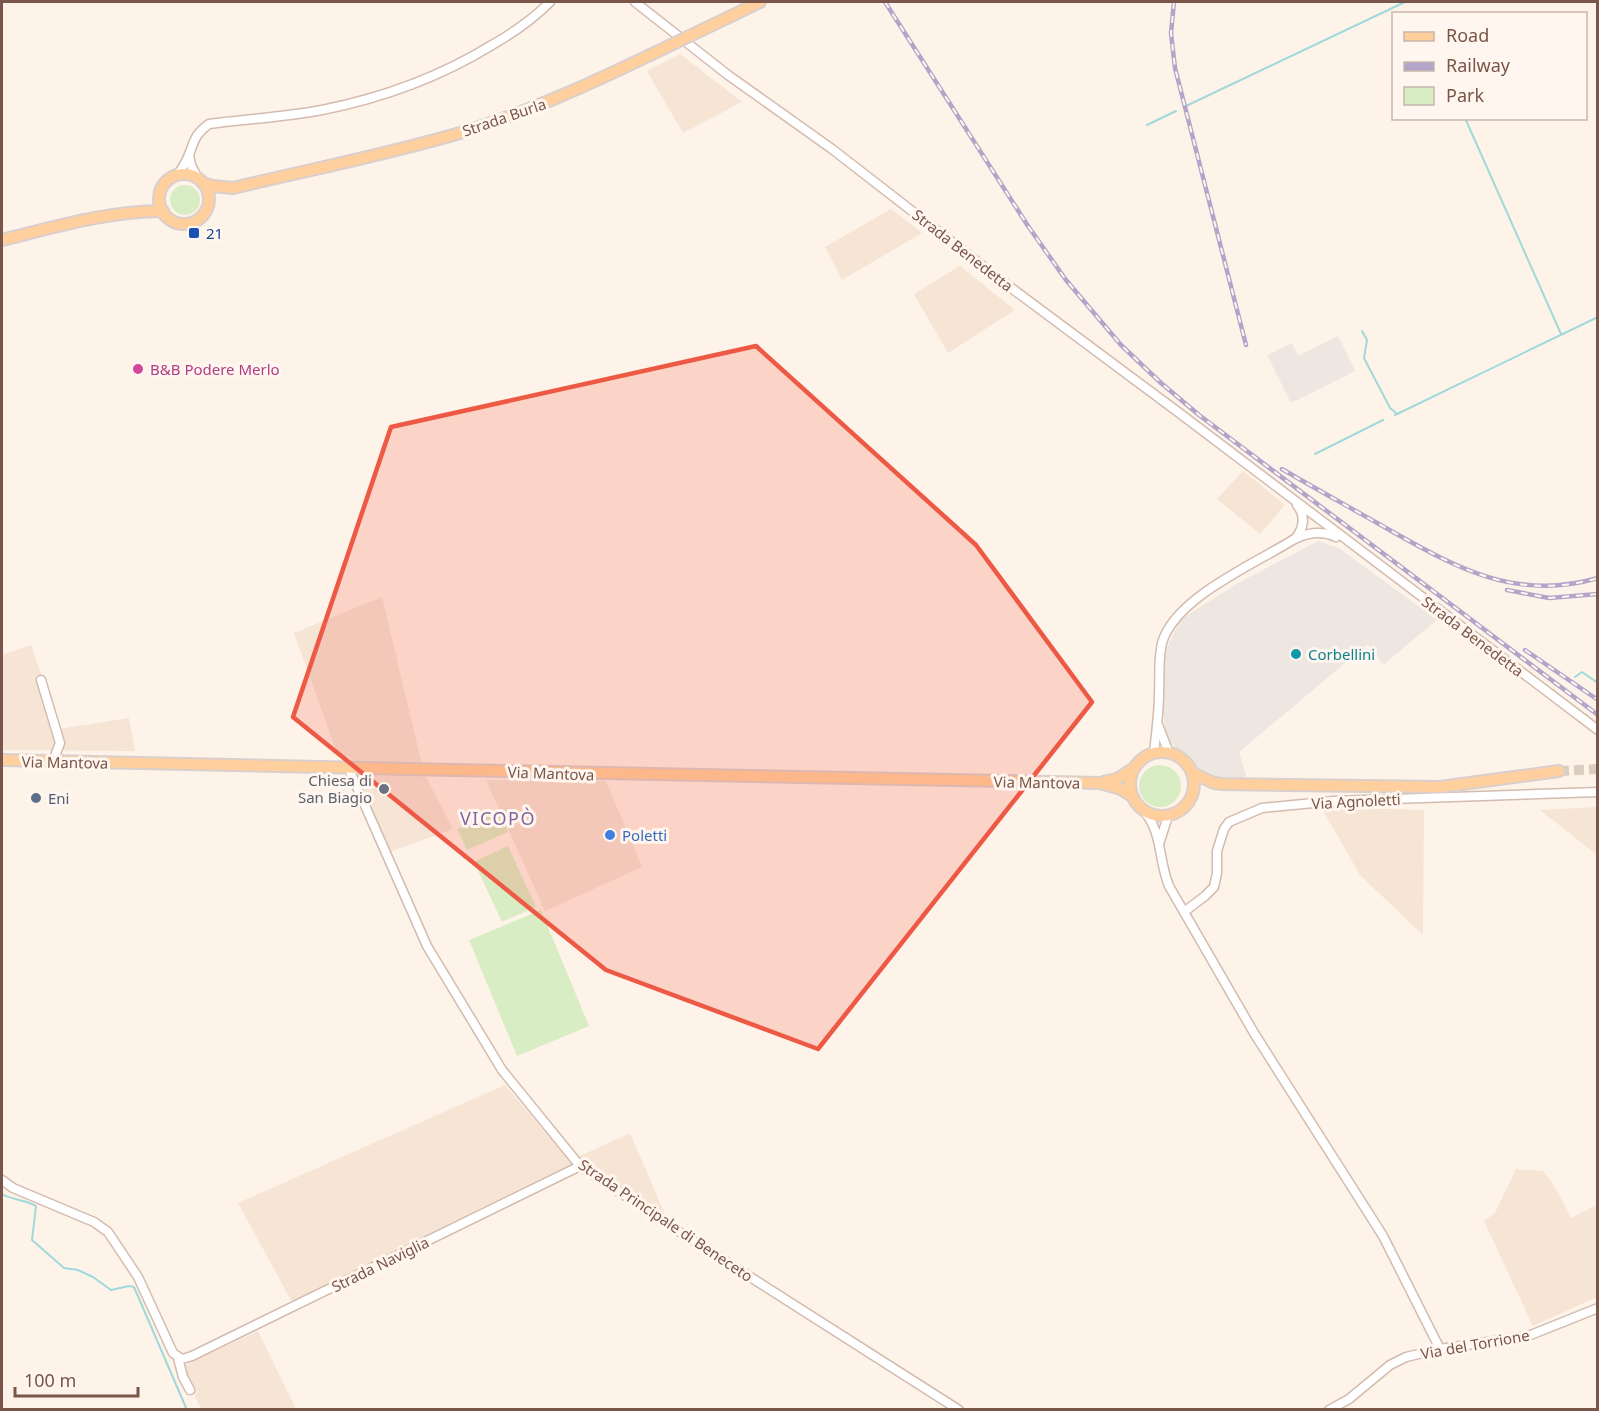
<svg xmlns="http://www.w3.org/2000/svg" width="1599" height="1411" viewBox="0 0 1599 1411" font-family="'Noto Sans',sans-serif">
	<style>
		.residential { fill: #f6e4d5 }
		.industrial { fill: #eee6e1 }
		.green { fill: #d9edc4 }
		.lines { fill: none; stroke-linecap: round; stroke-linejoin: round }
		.stream { stroke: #a0d9dc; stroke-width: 2 }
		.major-tunnel { stroke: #ddccc0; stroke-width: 10; stroke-dasharray: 10 5; stroke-linecap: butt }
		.minor-casing { stroke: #d3bbaf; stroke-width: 11 }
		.major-casing { stroke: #dacfcc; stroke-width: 14 }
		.minor { stroke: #fff; stroke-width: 8 }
		.major { stroke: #ffd09d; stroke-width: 10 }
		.rail-casing { stroke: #b4a4c9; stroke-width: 4.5 }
		.rail { stroke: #fff7ef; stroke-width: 2; stroke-dasharray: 7; stroke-linecap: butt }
		.major-bridge-casing { stroke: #dacfcc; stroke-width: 14; stroke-linecap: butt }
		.major-bridge { stroke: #ffd09d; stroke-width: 10 }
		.marked { fill: #ee5946; fill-opacity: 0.2; stroke: #ee5946; stroke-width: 4.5; stroke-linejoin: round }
		.transit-dot { fill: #1a4fb4; stroke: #fff7ef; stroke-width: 2 }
		.hotel-dot { fill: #d1479c; stroke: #fff7ef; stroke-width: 2 }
		.culture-dot { fill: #0f9aa8; stroke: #fff7ef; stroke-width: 2 }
		.worship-dot { fill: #6b7280; stroke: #fff7ef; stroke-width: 2 }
		.service-dot { fill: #5c6f8a; stroke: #fff7ef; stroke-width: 2 }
		.shop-dot { fill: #3f7fe0; stroke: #fff7ef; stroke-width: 2 }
		.labels { text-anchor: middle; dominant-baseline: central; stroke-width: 6; stroke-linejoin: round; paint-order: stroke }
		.street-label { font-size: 15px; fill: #7a5549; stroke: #fff7ef }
		.transit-label { font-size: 15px; fill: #164399; stroke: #fff7ef; text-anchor: start }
		.hotel-label { font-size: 15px; fill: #b23c85; stroke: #fff7ef; text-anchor: start }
		.culture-label { font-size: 15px; fill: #0d838f; stroke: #fff7ef; text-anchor: start }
		.worship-label { font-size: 15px; fill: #5b616d; stroke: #fff7ef; text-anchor: end }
		.service-label { font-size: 15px; fill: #4e5e75; stroke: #fff7ef; text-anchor: start }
		.shop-label { font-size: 15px; fill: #366cbe; stroke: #fff7ef; text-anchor: start }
		.quarter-label { font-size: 18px; letter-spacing: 1.5px; fill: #84659d; stroke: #fff7ef }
	</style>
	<rect width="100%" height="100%" fill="#fef3e8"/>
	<g class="residential">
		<polygon points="680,54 742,102 683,133 647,71"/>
		<polygon points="891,209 922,233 842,280 825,247"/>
		<polygon points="960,266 1015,310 948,353 914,294"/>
		<polygon points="1243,471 1285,505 1260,534 1217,499"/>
		<polygon points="382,597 424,773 453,829 389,852 349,757 338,756 294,633"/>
		<polygon points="31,645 59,729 129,718 135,751 2,750 2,655"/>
		<polygon points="486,780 606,781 642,867 545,911"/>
		<polygon points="1321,807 1424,810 1423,935 1360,875"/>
		<polygon points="1597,807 1597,855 1540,810"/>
		<polygon points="505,1085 569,1161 630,1133 667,1219 582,1162 292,1302 238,1203"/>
		<polygon points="1516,1169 1543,1171 1555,1187 1571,1218 1597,1205 1597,1297 1533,1326 1484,1221 1495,1213"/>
		<polygon points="258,1331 296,1409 201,1409 181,1367"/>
	</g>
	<g class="industrial">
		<polygon points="1338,336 1355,371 1291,403 1267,355 1292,343 1298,356"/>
		<polygon points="1318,541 1339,548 1437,620 1383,665 1368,644 1239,752 1246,776 1241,779 1219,779 1205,775 1167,739 1164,722 1164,682 1166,650 1180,620 1238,583"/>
	</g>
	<g class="green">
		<circle cx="185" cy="200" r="15"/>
		<circle cx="1160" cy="786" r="21"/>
		<polygon points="499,811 508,832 467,850 457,829"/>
		<polygon points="508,846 536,907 502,922 474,862"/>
		<polygon points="541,910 589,1026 517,1056 469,940"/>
	</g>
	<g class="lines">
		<g class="stream">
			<polyline points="1186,106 1405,2"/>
			<polyline points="1465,118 1561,334"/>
			<polyline points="1147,125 1176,111"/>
			<polyline points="1362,331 1367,340 1364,358 1390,408 1396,413"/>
			<polyline points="1395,415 1598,317"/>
			<polyline points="1315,454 1383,420"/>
			<polyline points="1575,677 1582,672 1598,683"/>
			<path d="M 2,1194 C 12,1200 27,1200 36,1206 L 32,1240 L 64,1268 L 78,1270 L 93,1277 L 111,1290 L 129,1286 L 134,1287 L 187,1410"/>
		</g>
		<polyline class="major-tunnel" points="1559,771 1598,769"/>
		<g class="minor-casing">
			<g id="minor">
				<polyline points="635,2 728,75 832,149 1010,287 1178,412 1598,730"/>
				<polyline points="189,155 191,165 198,179"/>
				<path d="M 178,175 C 181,169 185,164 188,157 C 195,141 193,136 209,124 C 247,119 285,117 322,110 C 382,98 440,77 492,45 C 513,33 533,19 550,2"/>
				<path d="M 1297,538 C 1310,532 1323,531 1336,537"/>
				<polyline points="41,680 60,743 53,761"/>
				<polyline points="1158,725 1169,753"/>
				<path d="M 1154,753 C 1156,733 1159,713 1159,694 C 1160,677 1158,659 1162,643 C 1175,597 1257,563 1296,538 C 1304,527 1306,516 1297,505"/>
				<polyline points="348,767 427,946 502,1070 580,1166 689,1238 959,1410"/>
				<path d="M 1143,810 C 1163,832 1158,860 1169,886 L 1254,1033 L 1383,1236 L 1440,1349"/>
				<polyline points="1160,841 1168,816"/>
				<polyline points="1184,912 1205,896 1214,887 1217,873 1217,851 1224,829 1229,822 1262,808 1334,801 1598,792"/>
				<polyline points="2,1180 13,1188 94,1222 108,1232 138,1277 173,1353 182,1359 192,1356 580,1166"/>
				<polyline points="178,1358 183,1377 190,1390"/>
				<polyline points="1329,1410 1349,1399 1390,1365 1406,1357 1440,1349 1528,1336 1598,1308"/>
			</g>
		</g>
		<g class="major-casing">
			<g id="major">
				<polyline points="727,18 760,2"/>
				<circle cx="184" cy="199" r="25"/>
				<path d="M 203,183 L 212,186 L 233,188 C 308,170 385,155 460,133 C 526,113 588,85 650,55"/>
				<path d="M 2,240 C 55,227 108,211 163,211"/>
				<circle cx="1162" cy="784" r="32"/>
				<path d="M 2,760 C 368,767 734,778 1100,783 L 1121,789 L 1132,796"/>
				<polyline points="1192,773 1214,783 1222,784 1440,787 1559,771"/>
				<polyline points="1103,782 1117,779 1133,769"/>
			</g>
		</g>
		<use href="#minor" class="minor"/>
		<use href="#major" class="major"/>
		<g class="rail-casing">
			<g id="rail">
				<polyline points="885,2 1028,226 1066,280 1121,345 1161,383 1199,415 1598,715"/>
				<polyline points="1174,2 1171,33 1175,68 1246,345"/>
				<path d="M 1282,469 C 1316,489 1351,508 1386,528 C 1455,567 1515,602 1598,578"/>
				<polyline points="1507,590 1549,598 1598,594"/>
				<polyline points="1525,650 1598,700"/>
			</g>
		</g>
		<use href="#rail" class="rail"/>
		<g class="major-bridge-casing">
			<polyline id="major-bridge" points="650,55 727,18"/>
		</g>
		<use href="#major-bridge" class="major-bridge"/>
	</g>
	<path class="marked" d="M 756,346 L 976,545 L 1092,702 L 818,1049 L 606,970 L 293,717 L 391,427 Z"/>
	<rect class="transit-dot" x="188" y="227" width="12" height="12" rx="3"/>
	<circle class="hotel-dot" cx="138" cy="369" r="6"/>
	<circle class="culture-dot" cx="1296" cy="654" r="6"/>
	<circle class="worship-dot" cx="384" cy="789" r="6"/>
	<circle class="service-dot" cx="36" cy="798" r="6"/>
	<circle class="shop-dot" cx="610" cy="835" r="6"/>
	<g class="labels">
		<g class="street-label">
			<text transform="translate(504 117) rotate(-19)">Strada Burla</text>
			<text transform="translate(963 250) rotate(38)">Strada Benedetta</text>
			<text transform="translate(1473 636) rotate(37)">Strada Benedetta</text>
			<text transform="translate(65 762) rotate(1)">Via Mantova</text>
			<text transform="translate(551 773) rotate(2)">Via Mantova</text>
			<text transform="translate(1037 782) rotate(1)">Via Mantova</text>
			<text transform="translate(1356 801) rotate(-3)">Via Agnoletti</text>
			<text transform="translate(666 1220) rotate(34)">Strada Principale di Beneceto</text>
			<text transform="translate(380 1264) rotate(-26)">Strada Naviglia</text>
			<text transform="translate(1475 1344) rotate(-10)">Via del Torrione</text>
		</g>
		<g class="transit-label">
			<text x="206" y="233">21</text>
		</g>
		<g class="hotel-label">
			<text x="150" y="369">B&amp;B Podere Merlo</text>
		</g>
		<g class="culture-label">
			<text x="1308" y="654">Corbellini</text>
		</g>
		<g class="worship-label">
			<text x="372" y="780">Chiesa di<tspan x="372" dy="17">San Biagio</tspan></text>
		</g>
		<g class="service-label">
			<text x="48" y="798">Eni</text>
		</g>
		<g class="shop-label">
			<text x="622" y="835">Poletti</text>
		</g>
		<g class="quarter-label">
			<text x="498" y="818">VICOPÒ</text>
		</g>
	</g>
	<rect width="1599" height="1411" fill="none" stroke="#7a5549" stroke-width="6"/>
	<rect x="1392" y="12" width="195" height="108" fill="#fff7ef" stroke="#cab6ad" stroke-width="1.5"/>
	<rect x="1404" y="32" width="30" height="9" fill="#ffd09d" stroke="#cab6ad" stroke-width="1.5"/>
	<text x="1446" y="42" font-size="18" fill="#7a5549">Road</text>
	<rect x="1404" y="62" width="30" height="9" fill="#b4a4c9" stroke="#cab6ad" stroke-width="1.5"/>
	<text x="1446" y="72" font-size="18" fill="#7a5549">Railway</text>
	<rect x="1404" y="87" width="30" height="18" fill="#d9edc4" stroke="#cab6ad" stroke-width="1.5"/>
	<text x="1446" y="102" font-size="18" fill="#7a5549">Park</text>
	<path d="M15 1387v9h123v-9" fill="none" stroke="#7a5549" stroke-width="3"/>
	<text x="24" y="1387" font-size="18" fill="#7a5549" stroke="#fff7ef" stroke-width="4.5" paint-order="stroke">100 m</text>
</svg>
